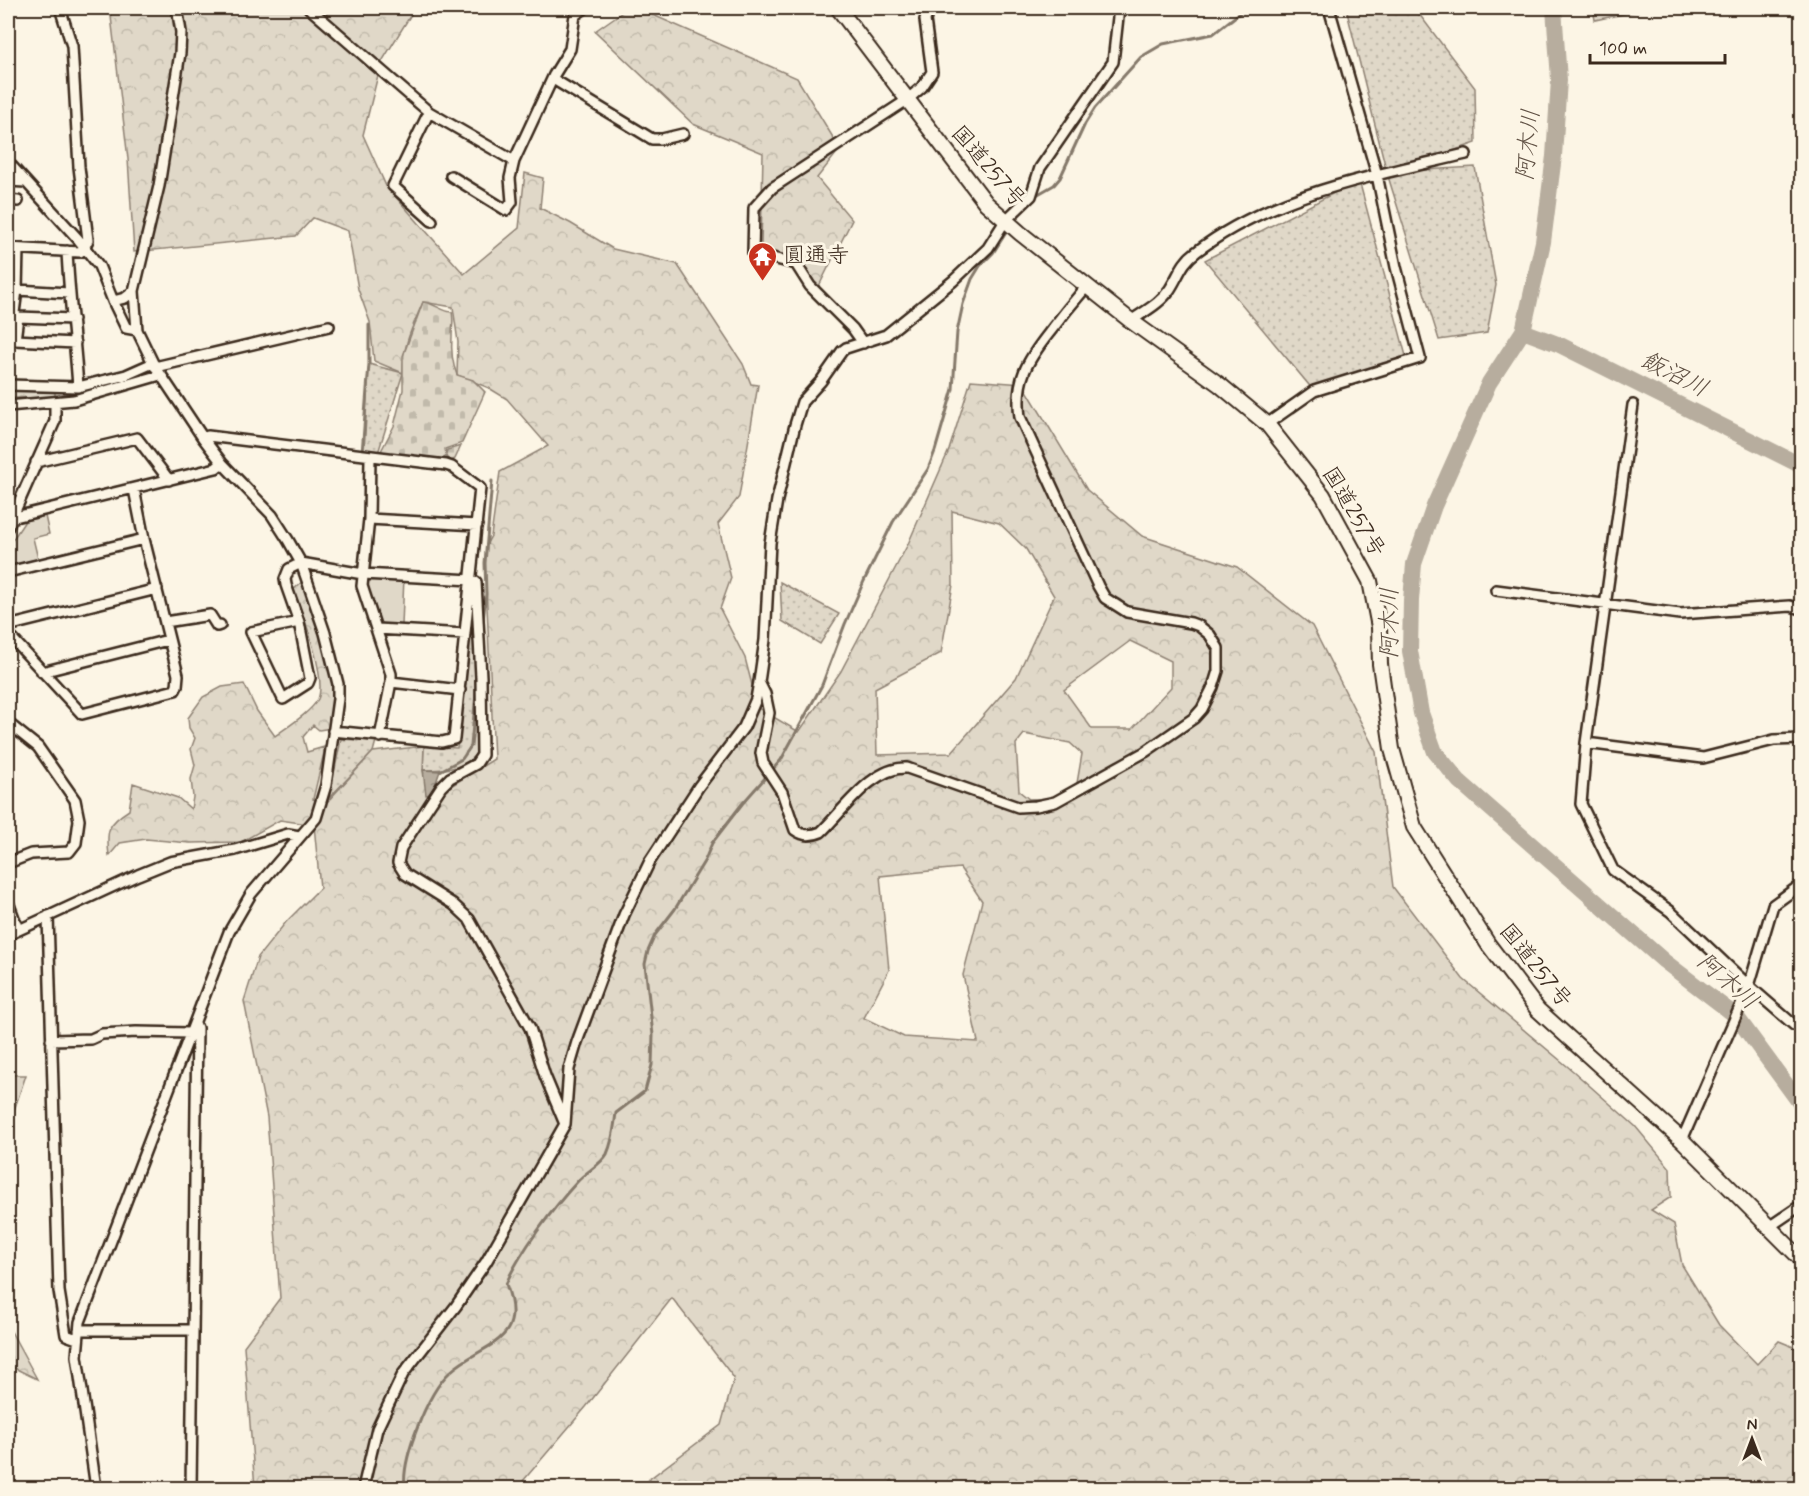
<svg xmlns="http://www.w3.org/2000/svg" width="1809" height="1496" viewBox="0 0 1809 1496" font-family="Mynerve,'Klee One',sans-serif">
<defs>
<pattern id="grass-dots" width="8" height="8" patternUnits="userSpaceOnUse" patternTransform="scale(1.5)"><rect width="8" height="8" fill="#e0d8c8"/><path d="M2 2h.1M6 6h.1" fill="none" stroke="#c1baab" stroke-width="1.8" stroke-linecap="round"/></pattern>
<pattern id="forest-crowns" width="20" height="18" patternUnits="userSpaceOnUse" patternTransform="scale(1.5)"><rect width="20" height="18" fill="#e0d8c8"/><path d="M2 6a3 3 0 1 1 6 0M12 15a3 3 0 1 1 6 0" fill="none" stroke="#c1baab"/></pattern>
<pattern id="cemetery-stones" width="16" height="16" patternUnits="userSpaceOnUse" patternTransform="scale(1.5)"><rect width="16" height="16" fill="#e0d8c8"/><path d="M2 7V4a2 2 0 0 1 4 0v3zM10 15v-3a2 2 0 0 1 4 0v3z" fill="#c1baab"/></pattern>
<pattern id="water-ripples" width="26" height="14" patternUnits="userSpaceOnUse" patternTransform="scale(1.5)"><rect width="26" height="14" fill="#b7ad9e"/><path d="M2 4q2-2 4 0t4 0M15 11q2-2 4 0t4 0" fill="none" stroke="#968d80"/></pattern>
</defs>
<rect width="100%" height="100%" fill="#fcf5e5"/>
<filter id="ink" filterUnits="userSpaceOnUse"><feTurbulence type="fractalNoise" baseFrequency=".0167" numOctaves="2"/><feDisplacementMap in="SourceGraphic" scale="12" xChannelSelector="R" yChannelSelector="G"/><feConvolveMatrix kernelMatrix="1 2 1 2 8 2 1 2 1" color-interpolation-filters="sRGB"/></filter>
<g filter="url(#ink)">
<path fill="url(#grass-dots)" stroke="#8e8173" stroke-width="1.5" d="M1346 8H1419V14L1475 88 1476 143 1390 172 1475 167 1496 285 1487 333 1439 340 1387 173Z
M1593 8H1651L1595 20Z
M1359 180 1406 356 1314 391 1205 260Z
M369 364 403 373 378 453 364 452Z
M780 582 839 614 820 644 782 621Z
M473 603 479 750C466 770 445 770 423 770L424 746 457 748Z
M341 739 376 741 373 752 329 798Z"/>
<path fill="url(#forest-crowns)" stroke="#8e8173" stroke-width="1.5" fill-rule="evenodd" d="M110 8H415L381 63 363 135 386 186 464 274 519 228 525 173 543 178 540 208 570 223 613 249 677 264 743 364 751 384 758 385 739 497 718 524 731 578 720 609 745 658 758 708 799 732 841 671 908 544 949 450 971 380 1023 384 1087 490 1142 536 1237 567 1312 626 1376 752 1393 887 1463 979 1573 1071 1635 1126 1670 1168 1671 1197 1651 1210 1674 1224 1682 1265 1719 1325 1757 1364 1779 1341 1801 1350V1488H898L892 1480 886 1488H647L648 1480 721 1425 734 1378 672 1298 586 1407 517 1488H255L244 1346 280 1298 267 1117 244 1001 258 957 286 922 320 888 314 825 280 820 241 842 190 843 146 839 120 843 109 856C106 830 107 824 129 810L133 783 178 798 191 809 193 797 191 779 195 765 191 749 195 738 189 728 188 718 203 697 222 687 244 684 257 711 275 736C287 727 311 712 318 699 327 677 303 613 293 590L303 581 335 679V702L331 728 319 730 313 725 303 737 307 752 324 747V753L313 799 328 801 373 752 424 746 423 770 430 799 494 759 485 563 486 545 491 536 500 472 548 446 507 399 489 388 457 375 458 342 453 307 423 302C413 326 402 346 403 373L374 361 370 322 358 289 348 231 313 218 296 236 134 252 128 159ZM952 511 999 523 1026 549 1054 596 1016 678 951 753 877 755 875 688 941 653 953 585ZM1130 641 1171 661V687L1132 729H1092L1064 690ZM1024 734 1070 743 1082 754 1076 789 1065 798 1029 799 1019 791 1016 744ZM960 868 982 901 963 975 978 1042 904 1037 864 1018 889 970 880 876Z
M628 8H637L797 78 840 149 817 178 852 220 819 286 761 246 763 153 693 124 595 31Z
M8 388 55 390V398H8Z
M1801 514V578L1796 570Z
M8 1075H26L8 1128Z
M8 1326 37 1379 8 1365Z"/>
<path fill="url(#cemetery-stones)" stroke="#8e8173" stroke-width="1.5" d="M423 302C434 303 443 312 452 312 454 321 452 327 452 336 451 349 452 363 457 375L473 380 485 392 462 443 445 449 446 454 447 450 461 446 455 459 449 462 446 456 443 460 380 453 394 426 403 390V356Z"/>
<path fill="#e0d8c8" stroke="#8e8173" stroke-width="1.5" d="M45 516 49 534 33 538 38 559 8 566 9 545 25 521Z
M372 576 404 577 402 625H384L379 622 366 581Z"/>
<path fill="url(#water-ripples)" stroke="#85796b" stroke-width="1.5" d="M423 770 440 771 432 794 426 795Z"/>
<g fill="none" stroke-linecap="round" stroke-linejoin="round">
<path stroke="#85796b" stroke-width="3" d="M1033 197 1054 185 1060 178 1085 124 1095 108 1141 57 1163 44 1213 34 1246 8
M362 453 369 364V325
M482 629 486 594 485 563 492 481
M440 771 462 759 471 746 477 683
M405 1488C401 1459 428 1392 450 1372 483 1342 529 1344 506 1284 519 1253 554 1207 577 1182 585 1172 601 1165 607 1154 613 1141 614 1127 616 1113L645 1091 652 1065 653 1035 645 964 648 951 655 935 675 909 705 860 712 843 742 804 781 760 822 685 845 624 864 581 893 522 928 469 935 451 953 389 957 332 963 304 972 279 980 266 993 253 1009 228"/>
<path stroke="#b7ad9e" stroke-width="16" d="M1554 8 1559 80 1554 156 1543 242 1523 331 1489 383 1434 506 1414 564 1411 600 1410 651 1421 713 1435 752 1459 781 1664 961 1736 1016 1802 1106
M1523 331 1560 345 1802 466"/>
<defs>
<path id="minor" d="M309 8 429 112 514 161
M553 79 652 139H662L683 134
M429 112 393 186 432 221
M8 162 78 239 99 266 113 301 126 328 137 330
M451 176 506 210 512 202 510 178 514 161 554 75 570 49 575 15 585 8
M8 181 25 182
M8 200 18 201
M8 248 80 252 84 248 88 240 79 167 72 46 60 8
M18 249 17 290 14 313 18 317 15 340 75 343
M67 251C69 296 75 341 78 387L126 375 153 363
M17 290 69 293
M113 301 125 298 134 291
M18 317 73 319
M1131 321C1145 311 1161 303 1170 289 1179 275 1182 262 1196 252 1273 193 1374 176 1466 154
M863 343 853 329 810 286 796 264 753 253 754 208 772 188 907 100 922 87 932 72 925 20 930 8
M155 367 329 326
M8 385 78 387
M1633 405 1586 743 1581 804 1613 870 1670 911 1749 986 1794 1025 1802 1022
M8 406 74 400 160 375
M1267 424 1314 391 1420 358 1396 267 1377 175 1329 8
M203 438 208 436 446 465 452 467 480 488 454 739 442 742 333 731
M370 457 369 519 362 586 391 674V682L380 737
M36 462 137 438 169 480
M11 518 216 468 222 463
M369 519 477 525
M8 527 55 421V403
M8 572 144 539
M1496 590 1680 614 1790 606 1802 609
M165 622 210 615 217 626 220 625
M299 622 251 632 283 699 308 683 310 678 299 622 286 585 285 579 289 569 301 563 363 574 472 580 476 582 481 677 482 755 476 764 450 778 441 787 401 848 398 863 405 874 453 904 469 919 530 1028 545 1076 565 1124
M8 626 157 589
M377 629 465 634
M8 634 82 714 175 690 177 686 178 675 144 539 134 489
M42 672 168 640
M391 682 460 690
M759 682 765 694 769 713 761 753 763 763 782 792 795 830C803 836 812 836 821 832 844 810 873 766 907 768L1018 807 1036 806 1055 802 1145 752 1194 718 1202 709 1213 687 1218 671V648L1210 635 1199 626 1191 623 1127 612 1105 598 1098 586 1020 417C1015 380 1027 361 1049 333 1061 317 1074 301 1087 286
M8 723 38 747 75 800 79 820 76 843 69 852 31 854 8 863
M1586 743 1703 758 1774 740 1802 739
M8 902 18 929
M48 916 59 1291 66 1335 77 1339
M8 935 138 875 170 862 235 850 288 834 299 836
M51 1040 91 1039 102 1034 136 1032 190 1033
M1682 1140 1749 986 1773 905 1802 884
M1769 1227 1797 1208 1802 1207
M79 1330H192
M96 1488 77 1356 80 1322 229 932 251 894 316 818 326 785 338 699V684L325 633 308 583 301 563 288 540 272 515 222 463 203 438 153 363 137 330 134 291 159 186 180 53 181 32 177 8
M191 1488 197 1028 195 1023
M363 1488 377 1429 403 1374 456 1306 486 1262 565 1124 569 1069 577 1042 624 915 650 861 699 786 744 727 756 699 759 682 765 640 770 543 777 500 795 425 802 402 821 381 842 351 846 348 886 335 953 281 988 248 1005 221 1031 196 1040 168 1113 62 1119 8"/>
<path id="highway" d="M838 8 986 203 1020 233 1131 321 1220 385 1267 424 1323 495 1370 581 1379 627 1380 664 1392 749 1414 827 1488 944 1538 1010 1682 1140 1802 1260"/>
</defs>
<use href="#minor" stroke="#3b2a1e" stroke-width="14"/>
<use href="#highway" stroke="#3b2a1e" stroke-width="18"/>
<use href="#minor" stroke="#fcf5e5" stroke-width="9"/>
<use href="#highway" stroke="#fcf5e5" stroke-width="14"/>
</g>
</g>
<defs>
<symbol id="temple-pin" viewBox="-11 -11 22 30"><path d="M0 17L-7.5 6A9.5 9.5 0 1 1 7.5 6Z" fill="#c8321e" stroke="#fcf5e5"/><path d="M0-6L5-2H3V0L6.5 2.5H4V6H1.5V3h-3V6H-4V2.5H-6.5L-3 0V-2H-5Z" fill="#fff"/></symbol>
</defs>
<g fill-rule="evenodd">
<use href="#temple-pin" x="746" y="240" width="33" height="45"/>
</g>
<g text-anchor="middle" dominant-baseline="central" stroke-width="6" stroke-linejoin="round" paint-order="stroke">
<g font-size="22" fill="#3b2a1e" stroke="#fcf5e5">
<text transform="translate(988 167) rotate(49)">国道257号</text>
<text transform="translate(1353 512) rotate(59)">国道257号</text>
<text transform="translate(1535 966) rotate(51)">国道257号</text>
</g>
<g font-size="22" fill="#3b2a1e" stroke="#fcf5e5" text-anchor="start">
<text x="783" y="256">圓通寺</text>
</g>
<g font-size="24" font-style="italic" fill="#605144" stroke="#fcf5e5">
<text transform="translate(1529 145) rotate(-85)">阿木川</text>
<text transform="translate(1674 375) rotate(27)">飯沼川</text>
<text transform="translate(1390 623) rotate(-90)">阿木川</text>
<text transform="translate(1727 982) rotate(41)">阿木川</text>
</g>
</g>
<rect width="1809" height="1496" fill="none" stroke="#fcf5e5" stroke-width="30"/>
<rect x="15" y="15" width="1779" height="1466" fill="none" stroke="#3b2a1e" stroke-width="2" filter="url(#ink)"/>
<g transform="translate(1752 1439)" stroke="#fcf5e5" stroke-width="4.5" paint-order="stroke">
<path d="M0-4.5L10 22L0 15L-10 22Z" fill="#3b2a1e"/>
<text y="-9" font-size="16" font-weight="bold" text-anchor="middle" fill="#3b2a1e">N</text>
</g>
<path d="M1590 54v9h135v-9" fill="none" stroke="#3b2a1e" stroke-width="3"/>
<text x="1599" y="54" font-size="18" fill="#3b2a1e" stroke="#fcf5e5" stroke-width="4.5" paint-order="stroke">100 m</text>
</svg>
